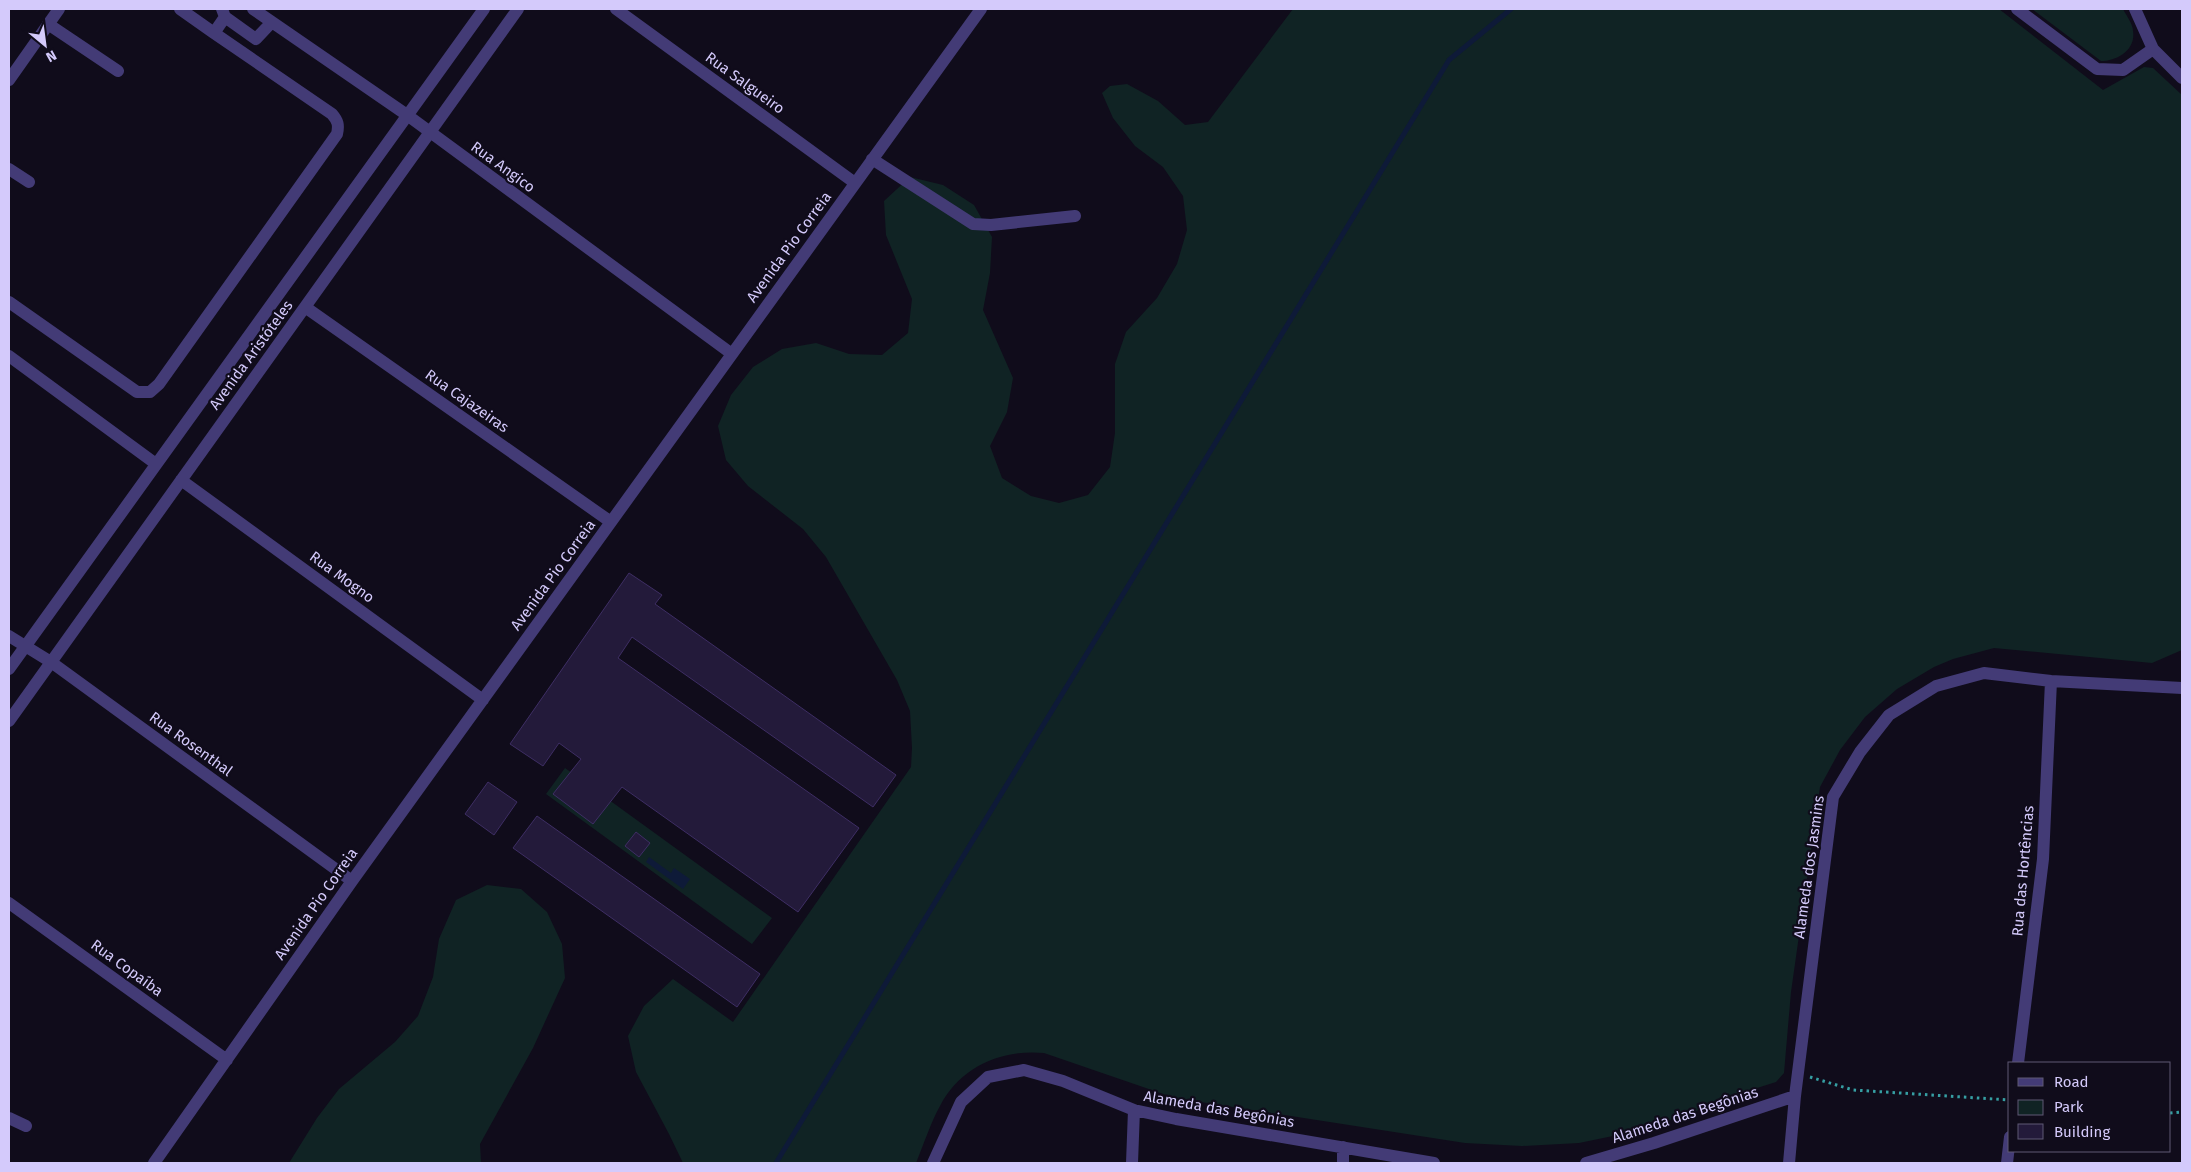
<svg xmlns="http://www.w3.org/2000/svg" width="2191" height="1172" viewBox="0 0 2191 1172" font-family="'Fira Sans',sans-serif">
<rect width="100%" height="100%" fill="#100c1b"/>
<path fill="#102324" d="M1293 9H1999L2103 90 2144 67 2153 68 2182 95V650L2152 663 1994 648 1953 659 1934 667 1897 689 1865 717 1840 750 1820 787 1791 992 1784 1073 1776 1082 1719 1100 1692 1113 1637 1131 1579 1143 1522 1146 1465 1143 1175 1098 1044 1053C1002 1049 960 1067 940 1106 930 1124 924 1144 916 1163H683L669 1134 636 1072 628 1036 644 1006 673 979 733 1022 911 767 912 748 910 711 897 680 826 557 803 529 748 486 726 460 718 426 731 395 753 367 782 349 816 343 849 354 882 355 908 333 912 299 886 235 884 201 910 177 943 185 974 205 992 237 990 273 983 310 1013 378 1007 412 990 446 1002 478 1031 496 1059 503 1088 495 1110 467 1115 433V364L1126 332 1157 298 1177 264 1187 230 1183 196 1163 167 1135 146 1113 118 1102 93 1110 86 1127 84 1158 101 1185 125 1208 122Z
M2032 9H2123C2126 15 2133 24 2133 31 2136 50 2117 61 2101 61Z
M565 768 772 918 752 944 546 794Z
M487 885 521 889 547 912 562 944 565 978 533 1048 480 1144 481 1163H289L317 1118 339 1089 395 1042 418 1016 433 977 439 939 456 900Z"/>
<path fill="#0e1a38" d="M649 857 671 873 674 868 690 879 683 889 646 862Z"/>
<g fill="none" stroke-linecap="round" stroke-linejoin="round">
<path stroke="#0e1a38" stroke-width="5" d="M776 1163 1449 60 1511 9"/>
</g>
<path fill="#231a3a" stroke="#3e2e64" d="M629 573 662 595 655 604 896 775 873 807 632 637 618 658 859 828 798 912 622 787 593 824 553 794 581 759 559 743 543 766 510 744Z
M488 782 517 802 494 835 465 814Z
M537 816 760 974 737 1007 513 848Z
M636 832 650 843 639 857 625 846Z"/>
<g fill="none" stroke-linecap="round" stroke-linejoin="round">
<path stroke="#369fa3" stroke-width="3" stroke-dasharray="2.5 4" stroke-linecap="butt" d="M1810 1077 1853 1090 2010 1100
M2170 1113 2182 1112"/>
<path stroke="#433b76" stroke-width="12" d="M180 9 214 33 225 17
M222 9 225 17 256 39 272 22
M253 9 407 115 732 354
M616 9 855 183
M2017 9 2097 69 2123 70 2153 49
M2135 9 2153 49 2182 78
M48 24 118 71
M9 80 59 9
M872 159 973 224 991 225 1075 216
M9 169 29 182
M9 302 137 392H150L159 384 337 134C339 125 338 121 332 114L214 33
M305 307 611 522
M9 356 156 464
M181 480 483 700
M9 636 51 662 352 881
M9 669 484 9
M9 721 518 9
M9 903 227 1060
M2018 1063 2043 859 2051 681
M9 1118 26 1126
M154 1163 352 881 981 9
M933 1163 961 1102 988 1077 1024 1070 1063 1081 1134 1110 1176 1119 1434 1163
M1132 1163 1134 1110
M1343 1163V1147
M1586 1163 1654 1143 1795 1096
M1789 1163 1795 1096 1833 797 1860 752 1889 715 1936 686 1984 673 2051 681 2182 688
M2007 1163 2010 1137"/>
</g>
<g text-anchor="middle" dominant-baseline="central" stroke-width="4.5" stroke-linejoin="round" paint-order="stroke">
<g font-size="15" fill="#d4cafb" stroke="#100c1b">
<text transform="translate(745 83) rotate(36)">Rua Salgueiro</text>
<text transform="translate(503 167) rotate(36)">Rua Angico</text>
<text transform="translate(789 247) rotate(-54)">Avenida Pio Correia</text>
<text transform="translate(251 355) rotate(-54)">Avenida Aristóteles</text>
<text transform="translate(467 401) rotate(35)">Rua Cajazeiras</text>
<text transform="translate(553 575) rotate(-54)">Avenida Pio Correia</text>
<text transform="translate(342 577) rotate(36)">Rua Mogno</text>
<text transform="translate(191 744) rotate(36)">Rua Rosenthal</text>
<text transform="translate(1809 867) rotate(-82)">Alameda dos Jasmins</text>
<text transform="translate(2023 871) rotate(-85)">Rua das Hortências</text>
<text transform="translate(316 904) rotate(-55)">Avenida Pio Correia</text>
<text transform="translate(127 968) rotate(36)">Rua Copaíba</text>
<text transform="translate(1219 1109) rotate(10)">Alameda das Begônias</text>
<text transform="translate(1685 1115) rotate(-18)">Alameda das Begônias</text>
</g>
</g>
<rect width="2191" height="1172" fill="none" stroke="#d4cafb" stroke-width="20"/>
<rect x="2008" y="1062" width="162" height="90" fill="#100c1b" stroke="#5e5875"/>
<rect x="2018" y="1078" width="25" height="8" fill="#433b76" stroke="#5e5875"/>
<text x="2054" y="1087" font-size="15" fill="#d4cafb">Road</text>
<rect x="2018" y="1100" width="25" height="15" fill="#102324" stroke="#5e5875"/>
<text x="2054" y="1112" font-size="15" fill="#d4cafb">Park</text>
<rect x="2018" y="1124" width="25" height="15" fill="#231a3a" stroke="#5e5875"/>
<text x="2054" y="1137" font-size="15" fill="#d4cafb">Building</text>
<g transform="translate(45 45) rotate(151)" stroke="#100c1b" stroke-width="4" paint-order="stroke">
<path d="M0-4L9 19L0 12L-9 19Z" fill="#d4cafb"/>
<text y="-8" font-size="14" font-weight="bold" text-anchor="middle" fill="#d4cafb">N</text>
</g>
</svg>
